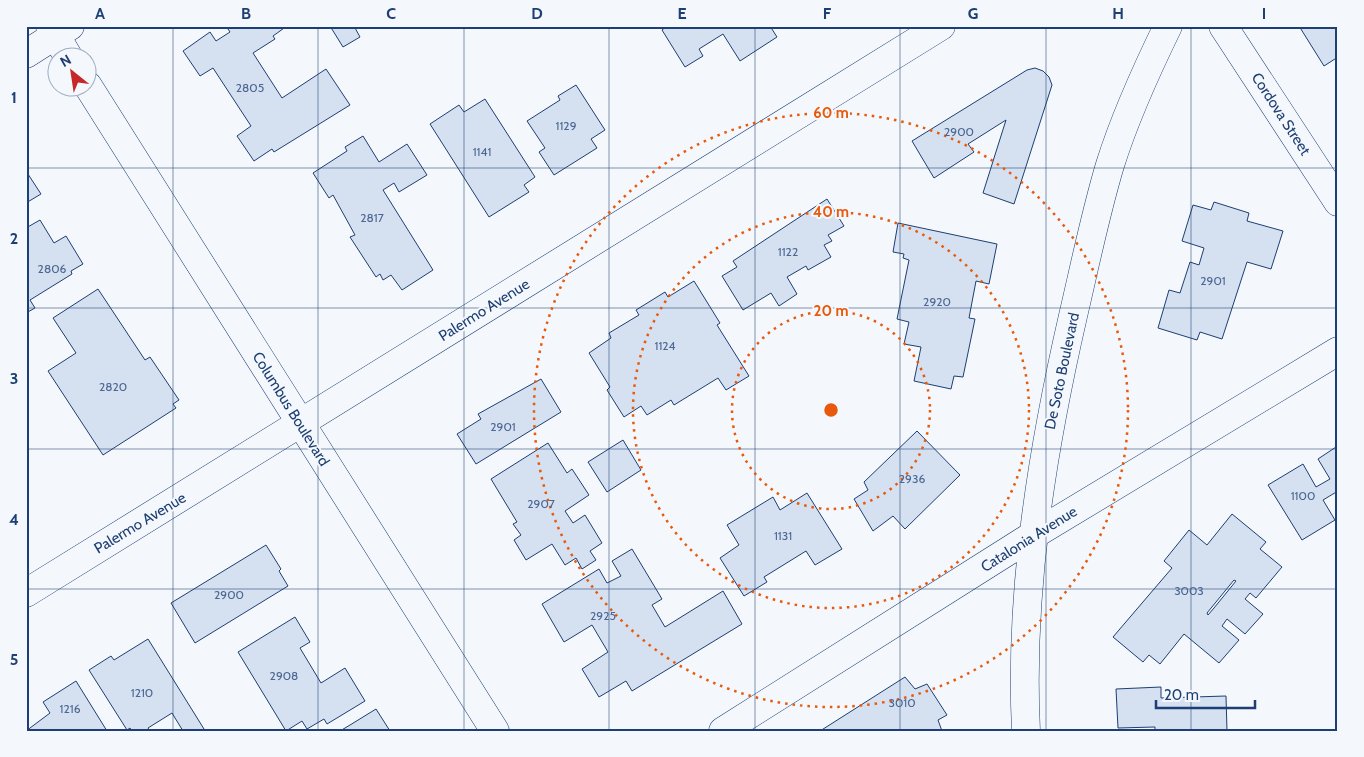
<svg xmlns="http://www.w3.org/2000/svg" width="1364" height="757" viewBox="0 0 1364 757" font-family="Cabin,sans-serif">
<rect width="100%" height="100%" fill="#f4f7fb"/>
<path fill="#d5e0f0" stroke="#1d3f73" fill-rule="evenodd" d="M232 26H287L273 36 275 39 253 53 282 98 326 69 350 105 274 152 272 149 254 161 237 136 251 126 213 68 200 76 183 51 210 32 216 41 230 32 228 29Z
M330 26H354L360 37 343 47Z
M667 26H770L777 37 740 61 723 34 699 49 703 56 685 67 662 30Z
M1299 26H1338V57L1324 66Z
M1035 68 1043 71 1049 77 1052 85 1014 204 983 193 1006 120 968 144 974 152 934 178 912 141 1027 70Z
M576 85 605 130 591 139 597 148 554 175 539 152 545 148 527 121 560 100 558 96Z
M485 99 535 177 524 185 529 192 489 217 430 124 459 105 464 112Z
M363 136 379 162 407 144 427 175 399 192 394 183 383 190 433 270 402 290 391 275 383 280 380 274 376 277 350 237 355 235 333 195 329 198 313 173 347 151 345 147Z
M26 171 41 194 26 203Z
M827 199 844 226 828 235 832 241 824 245 831 257 808 270 806 266 787 277 797 294 779 306 771 293 743 310 722 276 737 267 733 261Z
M1214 202 1249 213 1247 221 1283 231 1271 269 1247 262 1222 339 1200 332 1197 340 1158 328 1169 290 1180 293 1190 262 1199 265 1204 248 1182 241 1193 205 1211 210Z
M40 220 54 243 66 236 83 264 71 271 72 274 30 300 35 308 26 313V228Z
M898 223 997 244 989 284 976 281 969 318 975 319 963 377 954 376 951 389 914 381 921 347 904 344 909 322 897 319 909 260 903 258 904 254 893 252Z
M694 281 720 323 717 325 749 376 726 390 718 378 674 405 671 400 647 415 641 406 624 417 607 390 610 387 589 353 611 338 609 333 639 315 636 310 665 292 668 297Z
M98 289 145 360 150 357 179 400 173 404 176 408 103 455 48 371 76 353 53 318Z
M541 379 561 412 476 464 457 434 481 419 478 414Z
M917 431 960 475 905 529 893 516 873 531 854 499 868 490 864 482Z
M623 440 641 470 607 492 588 462Z
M548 443 567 473 572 469 589 495 565 511 573 523 585 515 602 543 590 551 596 560 582 569 576 558 565 565 552 544 526 560 514 540 521 535 513 524 517 522 491 479Z
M1336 447 1338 491 1323 500 1335 520 1302 540 1268 485 1303 464 1316 487 1330 479 1318 459Z
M807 493 842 549 815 565 806 551 764 577 767 582 744 596 720 558 739 545 727 525 773 497 780 510Z
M1232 514 1266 542 1260 549 1282 567 1256 598 1250 593 1245 599 1263 614 1245 634 1227 619 1222 626 1239 640 1219 663 1184 634 1160 664 1149 655 1143 662 1113 637 1172 568 1164 561 1189 530 1207 545ZM1234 580 1236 581 1214 608 1208 615 1207 613Z
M266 545 281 569 279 571 288 586 195 643 171 603Z
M632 549 662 599 652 605 665 627 723 591 742 624 632 691 626 681 599 697 582 669 608 652 592 625 564 642 542 604 599 569 607 583 621 576 612 561Z
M295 617 310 642 300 648 321 683 345 668 365 701 327 724 324 719 307 729 302 721 286 731 238 652Z
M148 639 204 729 201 731H183L172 713 148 728 150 731H132L130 728 127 730 89 670 111 656 114 660Z
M905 677 915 689 927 684 947 715 938 720 942 731H820Z
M76 681 107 731H26L50 713 43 702Z
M1161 687V698L1226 696 1227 731H1155V727L1118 728 1116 689Z
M376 709 390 731H340L350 725Z"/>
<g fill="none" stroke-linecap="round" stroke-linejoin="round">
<defs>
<path id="minor" d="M50 26 69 58
M1223 26 1338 202
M88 86 495 731
M26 593 941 26
M723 731 1035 534 1338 351
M1026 731C1019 592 1042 451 1073 316 1085 265 1095 215 1110 165 1125 117 1146 71 1168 26"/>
<path id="tertiary" d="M26 54 70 26"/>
</defs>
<use href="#minor" stroke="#1d3f73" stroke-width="29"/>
<use href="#tertiary" stroke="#1d3f73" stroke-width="29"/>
<use href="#minor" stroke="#f4f7fb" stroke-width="28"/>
<use href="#tertiary" stroke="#f4f7fb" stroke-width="28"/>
</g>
<path fill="none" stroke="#1d3f73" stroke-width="1" stroke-opacity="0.55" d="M173 26V731M318 26V731M464 26V731M609 26V731M755 26V731M900 26V731M1046 26V731M1191 26V731M26 168H1338M26 308H1338M26 449H1338M26 589H1338"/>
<g fill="none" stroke="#e8590c" stroke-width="2.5" stroke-dasharray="2.5 5">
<circle cx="831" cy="410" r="99"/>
<circle cx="831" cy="410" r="198"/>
<circle cx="831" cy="410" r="297"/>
</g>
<g text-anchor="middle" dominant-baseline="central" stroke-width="4" stroke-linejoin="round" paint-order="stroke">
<g font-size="12" fill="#4b6792">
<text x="250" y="87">2805</text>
<text x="566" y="125">1129</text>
<text x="959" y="131">2900</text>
<text x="482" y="151">1141</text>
<text x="372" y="217">2817</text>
<text x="788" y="251">1122</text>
<text x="52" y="268">2806</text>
<text x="1213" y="280">2901</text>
<text x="937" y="301">2920</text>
<text x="665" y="345">1124</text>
<text x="113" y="386">2820</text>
<text x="503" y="426">2901</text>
<text x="912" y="478">2936</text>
<text x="1303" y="495">1100</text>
<text x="541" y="503">2907</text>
<text x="783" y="535">1131</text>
<text x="1189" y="590">3003</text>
<text x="229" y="594">2900</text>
<text x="603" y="615">2925</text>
<text x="284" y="675">2908</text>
<text x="142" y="692">1210</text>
<text x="902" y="702">3010</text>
<text x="70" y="708">1216</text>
</g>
<g font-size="15" fill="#1d3f73" stroke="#f4f7fb">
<text transform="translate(1281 114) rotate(57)">Cordova Street</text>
<text transform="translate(484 310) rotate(-32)">Palermo Avenue</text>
<text transform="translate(1062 371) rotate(-78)">De Soto Boulevard</text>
<text transform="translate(291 409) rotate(58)">Columbus Boulevard</text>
<text transform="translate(140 523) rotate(-31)">Palermo Avenue</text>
<text transform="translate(1029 539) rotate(-32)">Catalonia Avenue</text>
</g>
</g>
<circle cx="831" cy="410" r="8" fill="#e8590c" stroke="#f4f7fb" stroke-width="2.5"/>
<g font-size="15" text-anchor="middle" font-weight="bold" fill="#e8590c" stroke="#f4f7fb" stroke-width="4" stroke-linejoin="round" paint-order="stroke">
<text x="831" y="118">60 m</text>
<text x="831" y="217">40 m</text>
<text x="831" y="316">20 m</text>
</g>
<rect width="1364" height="757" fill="none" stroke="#f4f7fb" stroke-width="55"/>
<g transform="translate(72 72) rotate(330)"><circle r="24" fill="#f4f7fb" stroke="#9eadc5"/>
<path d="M0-4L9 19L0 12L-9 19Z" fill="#c62828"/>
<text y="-8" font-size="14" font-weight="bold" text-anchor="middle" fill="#1d3f73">N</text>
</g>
<path d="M1156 700v8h99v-8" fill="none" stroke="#1d3f73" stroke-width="2.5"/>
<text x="1164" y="700" font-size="15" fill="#1d3f73" stroke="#f4f7fb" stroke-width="4" paint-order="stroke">20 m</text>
<rect x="28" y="28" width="1308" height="702" fill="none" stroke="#1d3f73" stroke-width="2"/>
<g font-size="16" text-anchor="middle" font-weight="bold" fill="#1d3f73">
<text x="100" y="19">A</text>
<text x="246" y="19">B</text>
<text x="391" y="19">C</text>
<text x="537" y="19">D</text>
<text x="682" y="19">E</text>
<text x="827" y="19">F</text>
<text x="973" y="19">G</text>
<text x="1118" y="19">H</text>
<text x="1264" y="19">I</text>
<text x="14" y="103">1</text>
<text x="14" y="244">2</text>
<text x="14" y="384">3</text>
<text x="14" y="525">4</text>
<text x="14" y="665">5</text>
</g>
</svg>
